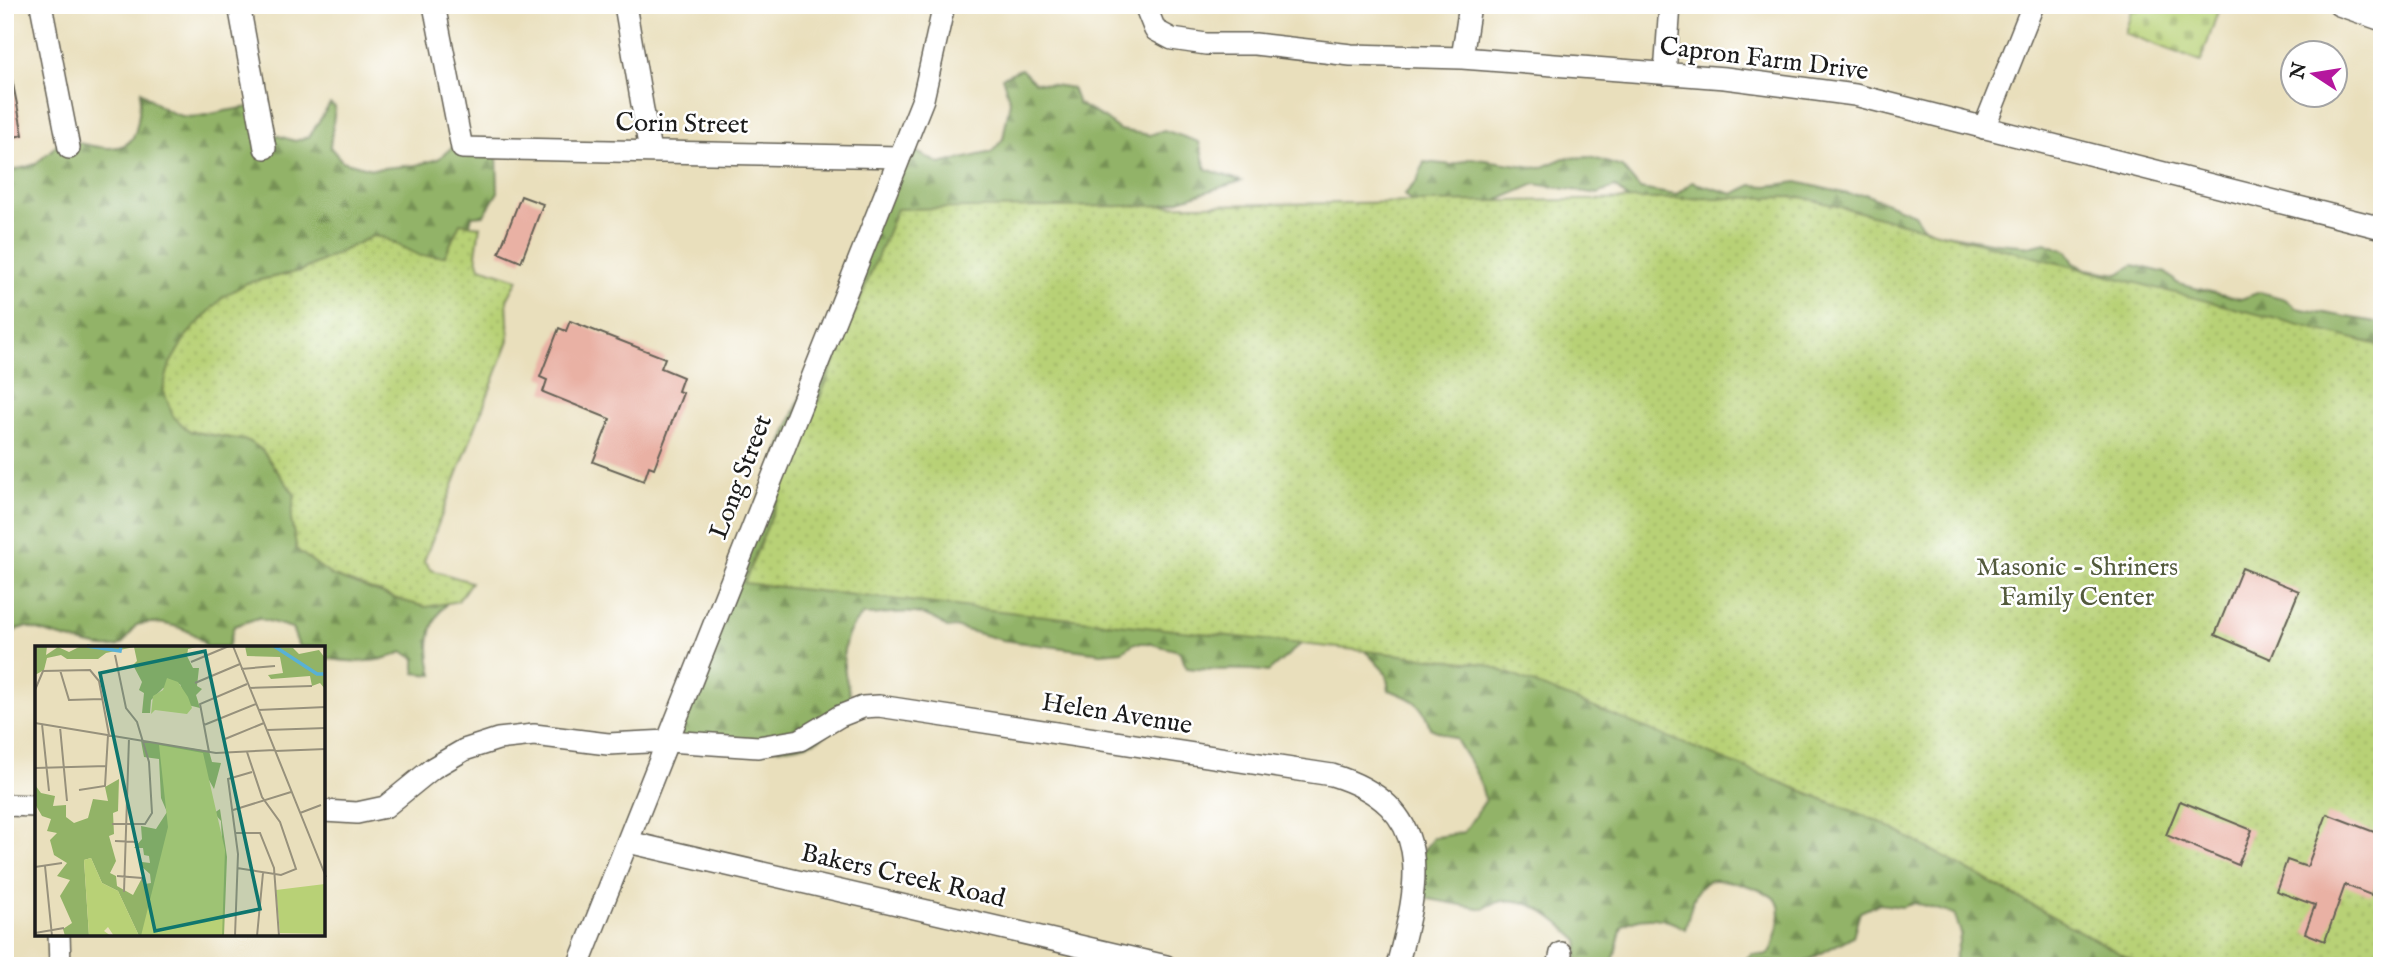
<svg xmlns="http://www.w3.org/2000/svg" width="2387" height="971" viewBox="0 0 2387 971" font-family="'IM FELL English',serif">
<defs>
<pattern id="forest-firs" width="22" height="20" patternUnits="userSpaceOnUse" patternTransform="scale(1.75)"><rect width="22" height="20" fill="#92b367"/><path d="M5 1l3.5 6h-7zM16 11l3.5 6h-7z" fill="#769154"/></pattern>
<pattern id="cemetery-stones" width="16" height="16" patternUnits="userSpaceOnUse" patternTransform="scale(1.75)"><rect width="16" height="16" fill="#b8d176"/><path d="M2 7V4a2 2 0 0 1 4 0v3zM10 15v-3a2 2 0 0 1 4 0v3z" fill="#9eb366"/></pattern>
<pattern id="park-dots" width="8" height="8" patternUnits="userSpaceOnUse" patternTransform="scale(1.75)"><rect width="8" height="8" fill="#b8d176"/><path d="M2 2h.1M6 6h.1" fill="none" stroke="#9eb366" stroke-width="1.8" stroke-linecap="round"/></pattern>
</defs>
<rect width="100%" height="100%" fill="#fff"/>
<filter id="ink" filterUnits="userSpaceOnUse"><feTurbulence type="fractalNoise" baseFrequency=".0143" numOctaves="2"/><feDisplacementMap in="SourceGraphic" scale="14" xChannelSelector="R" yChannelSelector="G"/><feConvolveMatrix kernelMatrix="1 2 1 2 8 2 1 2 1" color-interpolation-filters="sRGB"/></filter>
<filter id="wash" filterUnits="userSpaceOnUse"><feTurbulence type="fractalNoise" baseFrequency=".00686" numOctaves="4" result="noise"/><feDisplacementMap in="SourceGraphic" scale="28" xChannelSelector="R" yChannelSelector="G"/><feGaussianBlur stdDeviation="1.57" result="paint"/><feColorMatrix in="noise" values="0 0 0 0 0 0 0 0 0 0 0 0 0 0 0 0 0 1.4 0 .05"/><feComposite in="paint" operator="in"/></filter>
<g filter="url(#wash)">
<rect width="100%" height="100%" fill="#e9dfbc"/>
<path fill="url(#forest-firs)" stroke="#576842" stroke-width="2" d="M1021 69 1034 82 1072 88 1078 104 1106 119 1119 130 1150 135 1164 130 1199 142 1206 169 1241 181 1147 210 1148 218 1197 252 1234 258 1253 253 1299 264 1332 257 1370 269C1401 251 1445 235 1476 263 1486 273 1495 286 1503 297L1527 294 1561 274 1582 278 1634 342 1650 343 1678 323C1704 327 1757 335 1752 372 1750 390 1729 408 1718 421 1722 468 1758 433 1782 436 1815 439 1834 476 1867 478L1878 470 1888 446 1911 432 1934 440 1963 469 1974 470 1987 459 1989 443 1979 431 1945 418 1924 398 1923 381 1942 370C1956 377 1964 388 1976 396 2007 416 2038 414 2072 411L2099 431 2115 435 2160 432 2213 446 2247 474H2265L2289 457 2310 432 2311 405 2275 370 2234 360 2199 328 2175 327 2135 347 2124 345 2070 306 2029 294 1984 270 1944 272 1925 266 1889 241 1844 238 1752 214 1710 221 1675 220 1643 212 1615 187 1598 194 1535 184 1447 223 1427 217 1404 195 1417 181 1424 162 1453 165 1471 158 1540 168 1564 158 1590 157 1622 167 1640 189 1676 195 1692 182 1733 194 1752 185 1767 186 1797 182 1852 195 1865 194 1914 214 1922 226 1934 232 1996 243 2033 246 2045 243 2067 251 2074 263 2086 269 2119 274 2133 265 2166 273 2178 284 2241 299 2260 292 2285 299 2296 308 2382 323V735L2205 679 2177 722 2161 787C2143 802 2141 858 2149 880 2150 884 2167 901 2171 903 2181 909 2234 912 2247 911L2258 876 2265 870C2266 899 2279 910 2304 922V944L2316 966H1953L1961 933 1954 914 1915 903 1902 907 1879 904 1860 912 1853 936 1798 966 1746 959 1751 954 1765 955 1771 951C1774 938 1784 916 1778 903 1772 890 1721 876 1708 881 1692 889 1690 915 1685 929 1666 917 1642 913 1622 926L1612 966H1576L1579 941C1553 917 1519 885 1483 909L1423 898 1421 854 1433 838 1464 832 1485 801C1479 771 1470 765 1456 739L1430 728C1424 703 1411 698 1389 690L1386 673 1354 639 1301 644 1268 672C1238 667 1217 672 1187 668L1179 651 1148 643H1135L1122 651 1101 653 1002 640 955 627 947 628C920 604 894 615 863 615 832 642 845 677 855 711 844 720 833 731 821 738 782 759 713 744 671 740L668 736 679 704 895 157 905 146 940 164 992 152 1003 139 1010 101 1002 77Z
M141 91C186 132 196 113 250 107L262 131 295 141 309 137 330 104 335 107 330 147 342 161 372 169 416 165 438 159 456 144 497 151 498 192 484 215 472 216 469 227 460 224 445 256H420L384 238 373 236 301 271 247 283 189 431 249 441 262 450 295 495 291 520 331 575 400 600 446 604C427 625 426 649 433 675L415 673V658L403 652C376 664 353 663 324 658V647H299L292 628 258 618 234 626 228 647H207C193 627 159 619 136 625 131 633 126 642 118 646 104 653 45 631 26 627L17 629 5 647V173L36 164 63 139C82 143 124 159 134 135 140 123 139 104 141 91Z"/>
<path fill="url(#cemetery-stones)" stroke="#6a7649" stroke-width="2" d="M2133 5H2220L2201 62 2125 33Z"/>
<path fill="url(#park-dots)" stroke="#6a7649" stroke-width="2" d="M1801 197 2382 346V966H2143L1880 822 1485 664 744 583 897 209Z
M460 223 480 226 476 254 480 267 518 279 507 300 509 340 424 561 431 570 471 582 458 601 426 607 400 600 331 575 297 550 291 520 295 495 262 450 249 441 189 431 173 416 163 389 170 364 186 336 223 297 247 283 301 271 373 236 384 238 420 256H445Z"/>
<g id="blocks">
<path fill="#e9b1a4" d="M5 79H12L23 135 5 139Z
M521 196 543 204 521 262 499 253Z
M570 321 665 358 661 368 683 377 678 391 683 393 654 468 649 466 644 481 593 462 610 419 543 392 547 380 540 377 559 328 566 331Z
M2242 568 2299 591 2271 659 2215 635Z
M2180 801 2252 830 2238 865 2166 835Z
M2327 814 2382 835V867L2371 895 2345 885 2325 941 2305 933 2315 905 2276 891 2287 860 2307 867Z"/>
</g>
</g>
<g filter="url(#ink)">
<use href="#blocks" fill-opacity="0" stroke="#646054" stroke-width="2"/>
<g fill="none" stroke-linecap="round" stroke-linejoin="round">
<defs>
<path id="minor" d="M41 5 69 148
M239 5 265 148
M434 5 462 148 900 157
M625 5 650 151
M1145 5 1155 30 1172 39 1206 44H1255L1351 55 1462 58 1725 78 1855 95 2382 228
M2339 5 2382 20
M1462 58 1470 5
M1665 74 1670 5
M1984 128 2033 5
M5 805 37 806
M324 811 357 813 385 807 433 768 464 750 498 739 534 735 608 744 668 741 758 747 800 740 840 716 863 707 879 706 1332 775C1436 807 1420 880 1397 966
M628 842 1166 966
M59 934 60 966
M578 966 923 99 944 5
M1558 966 1561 953"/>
</defs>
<use href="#minor" stroke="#646054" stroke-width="24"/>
<use href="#minor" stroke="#fff" stroke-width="21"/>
</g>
</g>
<g text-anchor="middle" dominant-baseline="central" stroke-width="5" stroke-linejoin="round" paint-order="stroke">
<g font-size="26" fill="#1c1c1c" stroke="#fff">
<text transform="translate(1764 59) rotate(7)">Capron Farm Drive</text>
<text transform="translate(682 124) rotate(1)">Corin Street</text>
<text transform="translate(741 477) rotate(-69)">Long Street</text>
<text transform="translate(1117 714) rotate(9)">Helen Avenue</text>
<text transform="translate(903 876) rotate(13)">Bakers Creek Road</text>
</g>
<g font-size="26" fill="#535b3c" stroke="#fff">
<text x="2077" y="567">Masonic - Shriners<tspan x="2077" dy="30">Family Center</tspan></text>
</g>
</g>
<g transform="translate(35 646)">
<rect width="290" height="290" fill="#e9dfbc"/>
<path d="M0 0H12L11 9 23 1 34 6 46 0H166L153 3 152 10 158 22H164L162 40 167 43 161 49 165 62 153 59 145 38 128 42 116 54 115 67H107L109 47 104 44 107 36 98 19 102 15 99 1 71 7 63 13H32L26 9 12 12 9 24 0 29ZM210 0 258 2 264 8 284 4 290 12V43L285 37 277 40 275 30 236 33 233 29 248 27 245 11 212 10ZM106 95 174 105 177 116 186 117 179 143 174 134 171 140 177 182 171 190 173 201 162 202 161 216 168 222 166 230 175 223 171 259 180 264 188 215 186 175 179 167 185 163 192 211 189 290H104L83 245 67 237 56 212 49 214 54 290H30L28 283 37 277 25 250 35 234 22 230 32 217 19 209 15 194 22 187 12 185 16 173 7 170 0 158V139L6 147 20 150 18 160 31 159V171L39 177 53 172 58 153 73 155 70 141 84 133 83 165 78 167 79 188 74 190 81 215 75 227 81 230 82 240 98 249 107 232 110 238 116 237 115 228 107 221V216L115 217 114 210 109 209 108 202H99L107 193 106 180 121 183 132 166 126 152 124 113 109 111ZM134 256 147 259 144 287 134 289 123 287 119 278 128 270 123 269 124 258Z" fill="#92b367" fill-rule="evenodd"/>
<path d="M56 212 67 237 83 245 104 290H79L73 281 69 285 76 290H54L49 214Z" fill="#b8d176"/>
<path d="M132 32 143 36 153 51 157 62 152 68 120 64 116 68 118 50 128 44ZM124 99 168 107 190 204 187 290H106L133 181ZM290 238V288L245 287 241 244Z" fill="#b8d176"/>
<path fill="none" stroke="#59b1d6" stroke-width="3.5" d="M52 0 85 5 86 0M239 0 282 28H291"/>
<path fill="none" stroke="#97917c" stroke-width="2" d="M198 0 291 231M156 16 194 0M206 23 240 20M25 24 34 54 67 53M160 37 205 18M214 42 277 40M0 44 8 25 55 24 64 35 74 89M223 64 291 61M0 77 181 107 240 104M7 78 14 145M169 79 221 58M25 81 32 155M232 84 291 82M190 93 229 77M240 105 291 103M174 106 165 58 212 38M0 122 72 120M44 144 70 140 73 89M198 164 256 146M265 167 286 159M77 178H110L117 167 114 116 102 76 91 62 80 9M201 187H225L239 222 244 290M80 195 103 196M10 220 17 290M0 221 27 217M202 222 246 229 261 223 245 176 227 151 212 106M82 230 107 232 108 236M89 246 94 92M0 287 29 282M200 290 203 208 193 133 217 126M222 290 228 227"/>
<path fill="#0f766e" fill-opacity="0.15" stroke="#0f766e" stroke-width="3.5" d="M170 5 225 263 120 285 65 27Z"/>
<rect width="290" height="290" fill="none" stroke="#1c1c1c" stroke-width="3.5"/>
</g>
<rect width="2387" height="971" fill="none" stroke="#fff" stroke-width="28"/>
<g transform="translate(2314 74) rotate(282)"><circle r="33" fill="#ffffff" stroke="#a4a4a4" stroke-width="2"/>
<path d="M0-5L12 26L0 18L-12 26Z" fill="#b5179e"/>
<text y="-10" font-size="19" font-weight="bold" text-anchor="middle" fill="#1c1c1c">N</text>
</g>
</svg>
